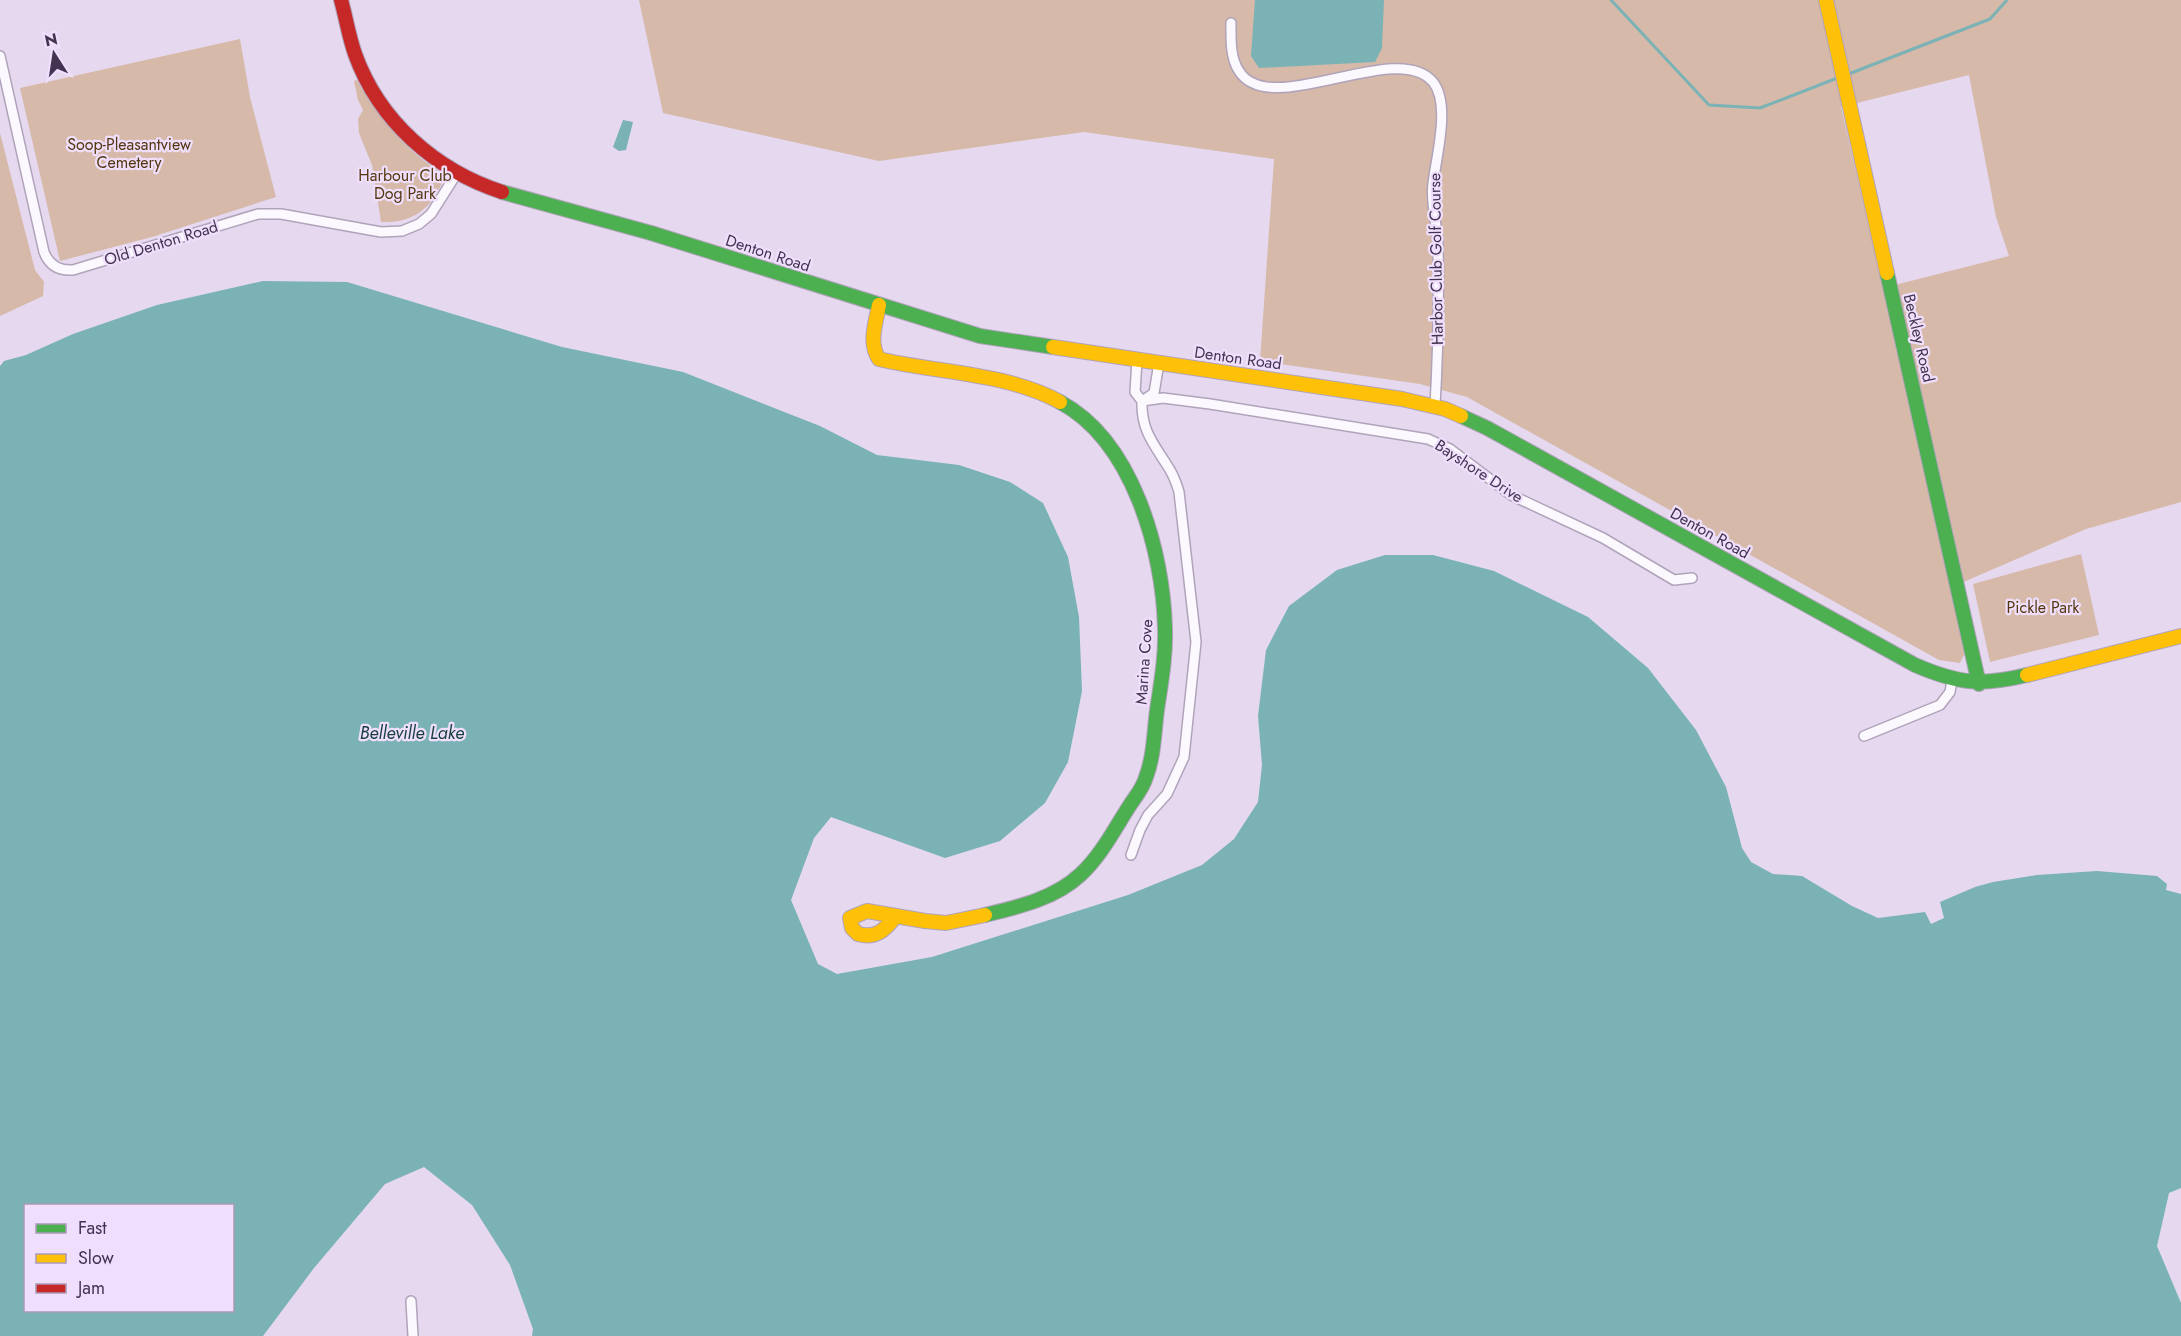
<svg xmlns="http://www.w3.org/2000/svg" width="2181" height="1336" viewBox="0 0 2181 1336" font-family="Jost,sans-serif">
<rect width="100%" height="100%" fill="#e5d8ef"/>
<path fill="#d6b9a9" fill-rule="evenodd" d="M639 0H2181V502L2086 529 1952 587 1965 653 1960 663 1939 660 1467 397 1420 384 1260 361 1274 159 1084 132 879 161 663 113ZM1969 75 1996 217 2009 256 1883 288 1841 107Z
M240 39 250 97 276 197 152 237 60 261 20 88Z
M357 80C377 116 407 152 443 174 444 182 439 189 435 196 422 216 404 223 381 222L372 165 359 133 358 119 363 110 358 100 354 81Z
M0 133 35 270 44 282 43 296 0 316Z
M2081 554 2099 635 1990 662 1973 584Z"/>
<path fill="#7ab2b6" fill-rule="evenodd" d="M1255 0H1384L1382 48 1375 62 1259 68 1251 56Z
M623 120 633 122 626 150 619 151 613 147Z
M263 281 347 282 562 347 683 372 820 426 877 455 959 465 1010 482 1043 503 1068 557 1079 617 1082 691 1068 762 1045 803 1000 841 945 858 831 817 814 838 791 900 818 964 837 974 932 957 1128 895 1202 865 1234 839 1258 802 1262 765 1258 716 1266 650 1289 606 1337 570 1385 555H1433L1494 571 1588 617 1648 668 1696 730 1726 787 1742 848 1751 862 1773 874 1802 876 1852 906 1878 918 1925 912 1931 924 1944 918 1940 902 1975 887 1993 882 2037 875 2097 871 2157 876 2167 884 2166 890 2181 894V1188L2169 1193 2157 1246 2181 1303V1336H532L533 1329 510 1265 472 1205 424 1167 385 1184 314 1268 263 1336H0V366L4 361 26 355 73 334 157 305ZM26 1206H232V1310H26Z"/>
<g fill="none" stroke-linecap="round" stroke-linejoin="round">
<path stroke="#7ab2b6" stroke-width="3" d="M1611 0 1709 105 1760 108 1840 77
M1846 75 1990 19 2007 0"/>
<defs>
<path id="street" d="M1231 23C1231 38 1230 58 1239 71 1270 121 1397 38 1433 82 1451 104 1436 157 1433 184 1430 203 1438 227 1438 247 1439 300 1438 354 1435 406
M0 56 44 252C49 265 59 271 73 270L258 214H281L381 232 402 231 419 224 431 214 457 173
M1144 400 1154 393 1159 363
M1142 401 1163 398 1210 404 1428 439 1450 449 1511 495 1603 538 1674 580 1692 578
M1864 736 1940 705 1950 692 1952 680
M1131 855 1140 830 1148 815 1167 794 1184 757 1196 642 1179 492C1177 485 1174 477 1170 470 1155 445 1141 432 1142 401L1135 392 1137 360
M411 1301 413 1336"/>
<path id="fast" d="M502 192 651 233 980 336 1053 347
M1887 273 1979 684
M1461 416 1487 428 1915 665C1959 684 1981 686 2027 675
M985 915C1018 907 1054 899 1080 875 1101 856 1115 828 1130 805 1136 796 1143 788 1146 777 1154 756 1154 733 1157 710 1161 683 1166 656 1165 628 1163 551 1133 441 1060 402"/>
<path id="slow" d="M1826 0 1887 273
M879 305C876 322 868 343 879 359 937 373 1008 373 1060 402
M1053 347 1402 399 1445 409 1461 416
M2027 675 2181 636
M895 917C885 930 876 939 858 934L852 928 850 918 867 911 925 921 946 923 985 915"/>
<path id="jam" d="M341 0C346 18 349 37 355 54 379 121 435 170 502 192"/>
</defs>
<use href="#street" stroke="#b0a3ba" stroke-width="12"/>
<use href="#fast" stroke="#b0a3ba" stroke-width="16"/>
<use href="#slow" stroke="#b0a3ba" stroke-width="16"/>
<use href="#jam" stroke="#b0a3ba" stroke-width="16"/>
<use href="#street" stroke="#fbf9fd" stroke-width="9"/>
<use href="#fast" stroke="#4caf50" stroke-width="14"/>
<use href="#slow" stroke="#ffc107" stroke-width="14"/>
<use href="#jam" stroke="#c62828" stroke-width="14"/>
</g>
<g text-anchor="middle" dominant-baseline="central" stroke-width="4.5" stroke-linejoin="round" paint-order="stroke">
<g font-size="16" fill="#54360e" stroke="#efdffc">
<text x="129" y="144">Soop-Pleasantview<tspan x="129" dy="18">Cemetery</tspan></text>
<text x="405" y="175">Harbour Club<tspan x="405" dy="18">Dog Park</tspan></text>
<text x="2043" y="607">Pickle Park</text>
</g>
<g font-size="16" fill="#433350" stroke="#efdffc">
<text transform="translate(161 243) rotate(-17)">Old Denton Road</text>
<text transform="translate(768 253) rotate(18)">Denton Road</text>
<text transform="translate(1436 259) rotate(-91)">Harbor Club Golf Course</text>
<text transform="translate(1919 338) rotate(77)">Beckley Road</text>
<text transform="translate(1238 358) rotate(8)">Denton Road</text>
<text transform="translate(1479 471) rotate(33)">Bayshore Drive</text>
<text transform="translate(1710 533) rotate(29)">Denton Road</text>
<text transform="translate(1144 662) rotate(-86)">Marina Cove</text>
</g>
<g font-size="18" font-style="italic" fill="#163e3c" stroke="#efdffc">
<text x="412" y="733">Belleville Lake</text>
</g>
</g>
<rect x="24" y="1204" width="210" height="108" fill="#efdffc" stroke="#aa9ab7" stroke-width="1.5"/>
<rect x="36" y="1224" width="30" height="9" fill="#4caf50" stroke="#aa9ab7" stroke-width="1.5"/>
<text x="78" y="1234" font-size="18" fill="#433350">Fast</text>
<rect x="36" y="1254" width="30" height="9" fill="#ffc107" stroke="#aa9ab7" stroke-width="1.5"/>
<text x="78" y="1264" font-size="18" fill="#433350">Slow</text>
<rect x="36" y="1284" width="30" height="9" fill="#c62828" stroke="#aa9ab7" stroke-width="1.5"/>
<text x="78" y="1294" font-size="18" fill="#433350">Jam</text>
<g transform="translate(54 54) rotate(348)" stroke="#efdffc" stroke-width="4.5" paint-order="stroke">
<path d="M0-4.5L10 22L0 15L-10 22Z" fill="#433350"/>
<text y="-9" font-size="16" font-weight="bold" text-anchor="middle" fill="#433350">N</text>
</g>
</svg>
